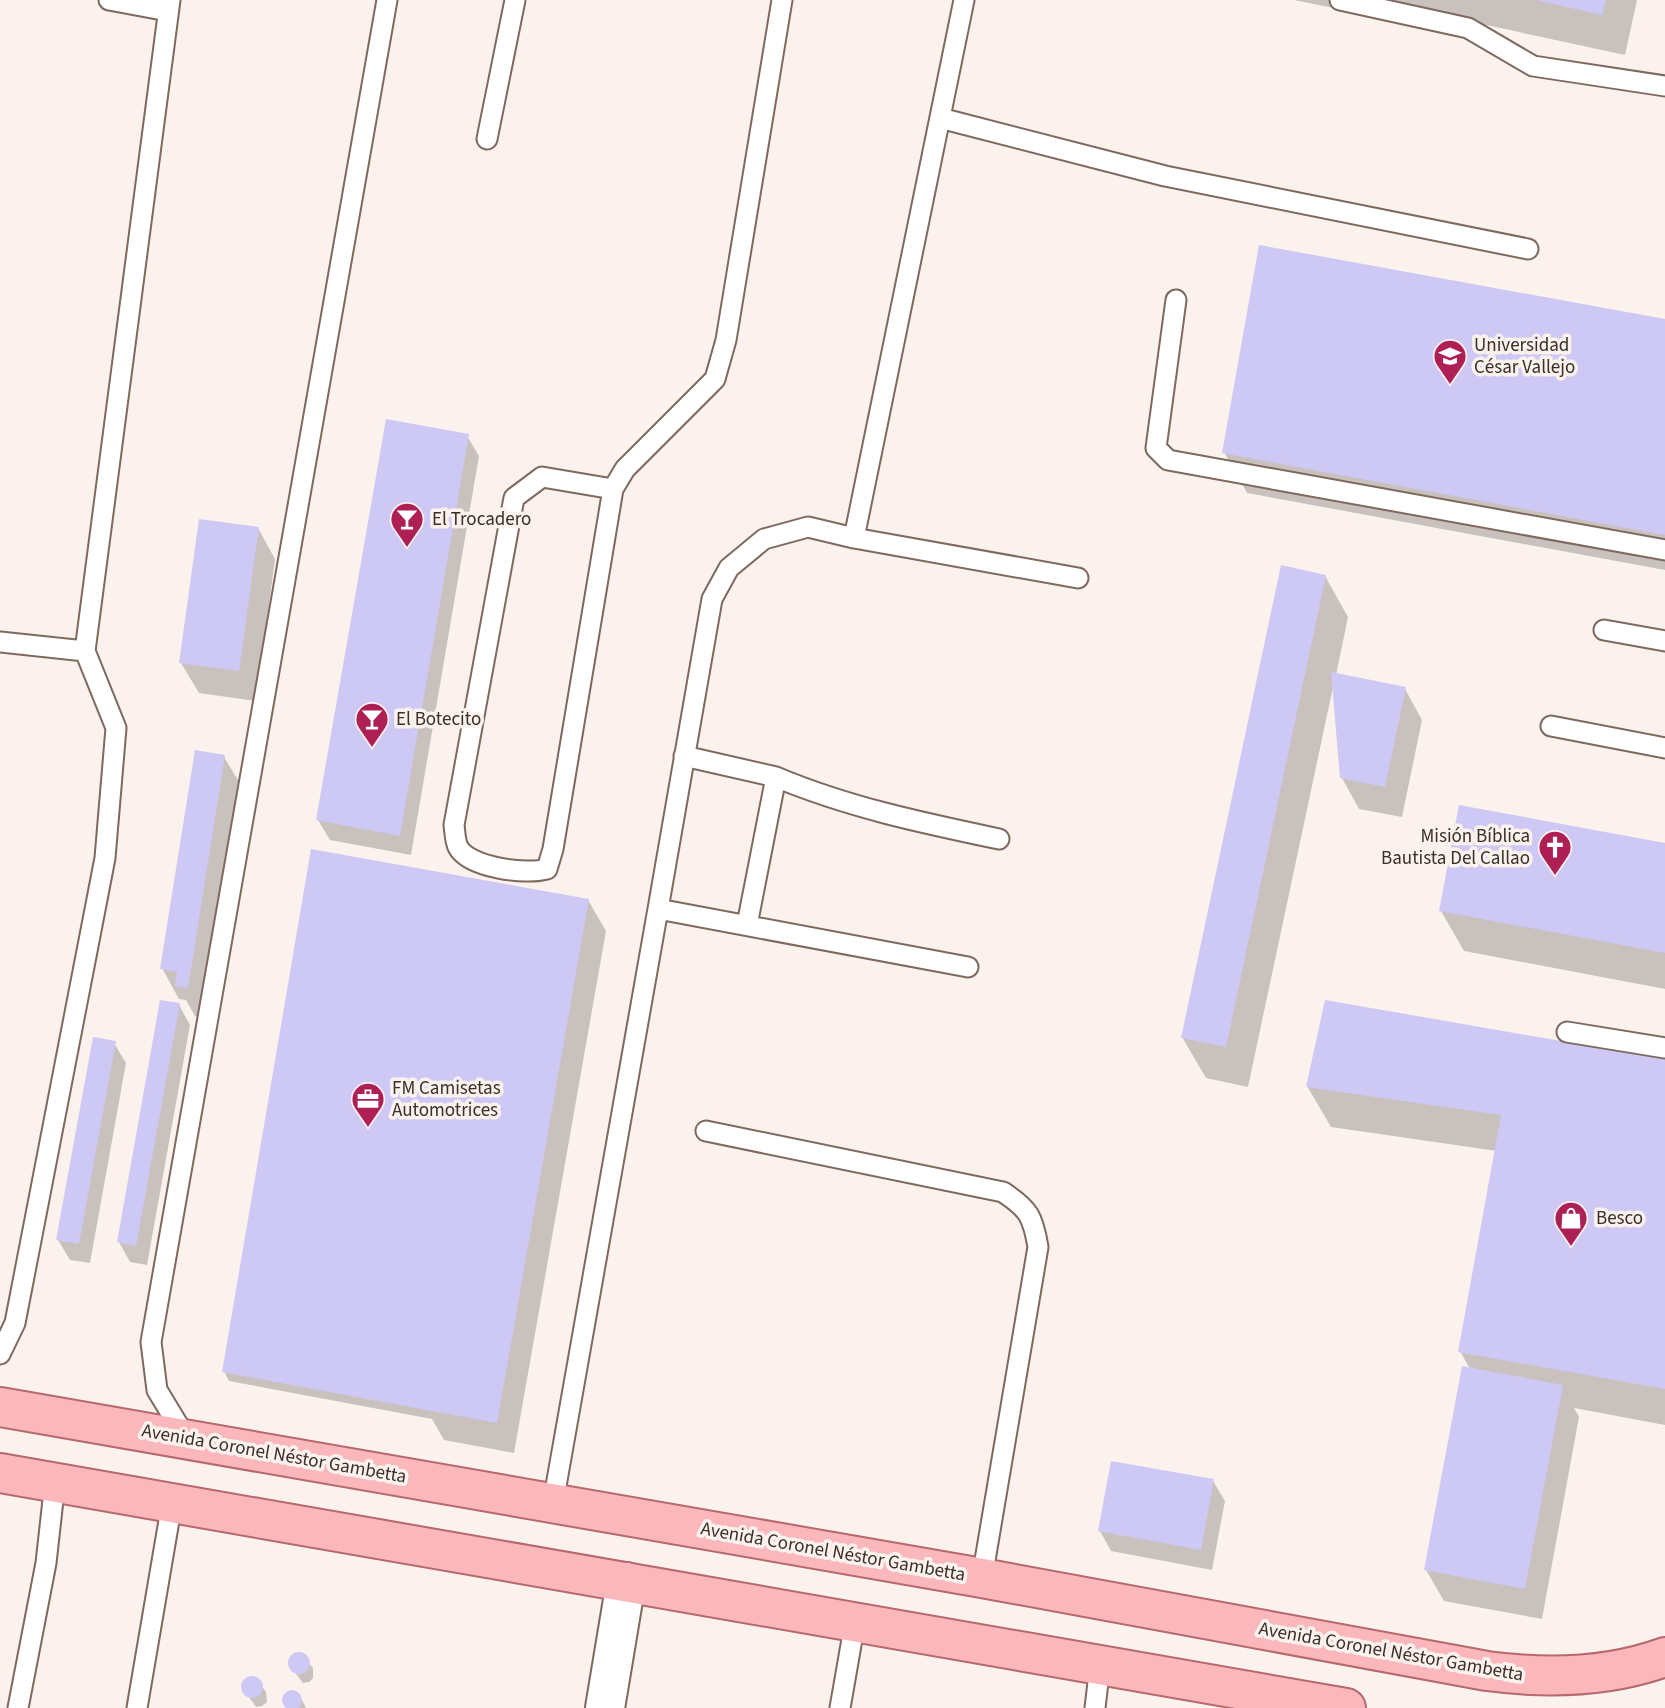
<svg xmlns="http://www.w3.org/2000/svg" width="1665" height="1708" viewBox="0 0 1665 1708" font-family="'Source Sans 3',sans-serif">
<rect width="100%" height="100%" fill="#fcf2ed"/>
<path fill="#0003" d="M1294 0H1637L1625 55 1371 0 1368 15Z
M1665 321V570L1247 493 1224 452Z
M467 436 479 456 411 855 330 840 318 820Z
M258 528 275 559 256 701 199 693 181 663Z
M1325 576 1348 617 1336 675 1405 689 1422 720 1402 817 1359 809 1342 778 1333 687 1248 1087 1206 1078 1182 1037Z
M224 757 242 787 205 1017 195 1016 186 1000 179 999 162 968Z
M1665 845V989L1464 951 1441 911Z
M588 900 606 931 514 1453 444 1440 432 1419 229 1381 224 1371Z
M179 1005 190 1025 147 1265 130 1262 119 1242Z
M114 1043 126 1063 90 1263 70 1260 58 1240Z
M1665 1061V1425L1574 1408 1579 1417 1542 1619 1444 1601 1426 1570 1470 1369 1460 1351 1497 1151 1331 1127 1307 1086Z
M1213 1481 1225 1501 1212 1570 1111 1551 1100 1531Z
M302 1655 313 1668V1678L309 1682 303 1683 290 1666V1660L294 1656Z
M256 1678 266 1692 267 1702 262 1706 256 1707 244 1690V1684L247 1680Z
M292 1692 300 1696 306 1708H286L284 1698Z"/>
<path fill="#cec9f4" d="M1536 0H1606L1602 15Z
M1259 245 1665 319V535L1222 453Z
M386 419 469 434 400 836 316 820Z
M199 519 259 527 239 671 179 663Z
M1281 565 1326 575 1226 1047 1181 1038Z
M1331 672 1406 687 1385 787 1340 778Z
M195 750 225 755 188 988 175 986 177 972 160 969Z
M1459 805 1665 843V953L1439 911Z
M311 849 589 899 497 1423 222 1372Z
M160 1000 180 1003 136 1246 117 1242Z
M1325 1000 1665 1059V1389L1458 1352 1501 1115 1306 1087Z
M93 1037 116 1041 79 1244 56 1240Z
M1462 1366 1563 1385 1525 1589 1424 1570Z
M1111 1461 1214 1479 1201 1550 1098 1531Z
M288 1663a11 11 0 1 1 22 0a11 11 0 1 1-22 0Z
M241 1687a11 11 0 1 1 22 0a11 11 0 1 1-22 0Z
M282 1700a10 10 0 1 1 20 0a10 10 0 1 1-20 0Z"/>
<g fill="none" stroke-linecap="round" stroke-linejoin="round">
<defs>
<path id="lane" d="M109 0 168 11
M1340 0 1468 28 1533 66 1665 86
M940 118 1165 176 1528 249
M487 139 515 0
M1176 300 1156 448 1168 460 1665 550
M613 489 542 477 514 498 454 825C455 832 455 841 458 847 469 868 527 875 547 869L553 849 613 489 625 469 715 379 726 340 782 0
M854 538 964 0
M1604 630 1665 641
M0 642 85 651
M1551 726 1665 748
M684 756 776 777
M658 909 712 599 729 568 764 539 808 527 854 538 1078 578
M747 925 776 777C847 807 923 823 999 839
M1567 1032 1665 1048
M706 1131 1003 1192C1029 1209 1033 1217 1038 1247L982 1578
M0 1354 15 1323 105 858 116 728 85 651 170 0
M186 1438 157 1390 151 1342 387 0
M553 1503 658 909 968 967
M18 1708 46 1563 55 1482
M137 1708 172 1503
M840 1708 855 1622
M1095 1708 1100 1665"/>
<path id="street" d="M605 1708 626 1582"/>
<path id="primary" d="M0 1407 982 1578 1487 1671C1547 1679 1607 1678 1665 1657
M0 1473 1346 1708"/>
</defs>
<use href="#lane" stroke="#7e695e" stroke-width="23"/>
<use href="#street" stroke="#7e695e" stroke-width="42"/>
<use href="#primary" stroke="#b5696c" stroke-width="42"/>
<use href="#lane" stroke="#fff" stroke-width="19"/>
<use href="#street" stroke="#fff" stroke-width="38"/>
<use href="#primary" stroke="#fbb8bc" stroke-width="38"/>
</g>
<defs>
<symbol id="university-pin" viewBox="-11 -11 22 30"><path d="M0 17L-7.5 6A9.5 9.5 0 1 1 7.5 6Z" fill="#ae1f56" stroke="#fcf2ed"/><path d="M0-5L7-2L0 1L-7-2ZM-4 1L0 2.5L4 1V4Q0 6-4 4Z" fill="#fff"/></symbol>
<symbol id="bar-pin" viewBox="-11 -11 22 30"><path d="M0 17L-7.5 6A9.5 9.5 0 1 1 7.5 6Z" fill="#ae1f56" stroke="#fcf2ed"/><path d="M-6-5H6L.8 .8V4.5H3.5V6h-7V4.5H-.8V.8Z" fill="#fff"/></symbol>
<symbol id="church-pin" viewBox="-11 -11 22 30"><path d="M0 17L-7.5 6A9.5 9.5 0 1 1 7.5 6Z" fill="#ae1f56" stroke="#fcf2ed"/><path d="M-1.2-6h2.4v3.5h3.3v2.4h-3.3V6h-2.4V-.1h-3.3v-2.4h3.3Z" fill="#fff"/></symbol>
<symbol id="office-pin" viewBox="-11 -11 22 30"><path d="M0 17L-7.5 6A9.5 9.5 0 1 1 7.5 6Z" fill="#ae1f56" stroke="#fcf2ed"/><path d="M-6-3h4V-5.5h4V-3h4V5H-6ZM-1-4.5V-3h2v-1.5ZM-6 0V1H6V0Z" fill="#fff"/></symbol>
<symbol id="shop-pin" viewBox="-11 -11 22 30"><path d="M0 17L-7.5 6A9.5 9.5 0 1 1 7.5 6Z" fill="#ae1f56" stroke="#fcf2ed"/><path d="M-5-2.5h2.3a2.7 3.5 0 0 1 5.4 0H5L5.5 6h-11ZM-1.5-2.5h3a1.5 2.3 0 0 0-3 0Z" fill="#fff"/></symbol>
</defs>
<g fill-rule="evenodd">
<use href="#university-pin" x="1431" y="337" width="38" height="52"/>
<use href="#bar-pin" x="388" y="500" width="38" height="52"/>
<use href="#bar-pin" x="353" y="700" width="38" height="52"/>
<use href="#church-pin" x="1536" y="828" width="38" height="52"/>
<use href="#office-pin" x="349" y="1080" width="38" height="52"/>
<use href="#shop-pin" x="1552" y="1199" width="38" height="52"/>
</g>
<g text-anchor="middle" dominant-baseline="central" stroke-width="7" stroke-linejoin="round" paint-order="stroke">
<g font-size="19" fill="#382f2a" stroke="#fcf2ed" text-anchor="start">
<text x="1474" y="345">Universidad<tspan x="1474" dy="22">César Vallejo</tspan></text>
<text x="432" y="519">El Trocadero</text>
<text x="396" y="719">El Botecito</text>
<text x="1530" y="836" text-anchor="end">Misión Bíblica<tspan x="1530" dy="22">Bautista Del Callao</tspan></text>
<text x="392" y="1088">FM Camisetas<tspan x="392" dy="22">Automotrices</tspan></text>
<text x="1596" y="1218">Besco</text>
</g>
<g font-size="19" fill="#382f2a" stroke="#fcf2ed">
<text transform="translate(274 1454) rotate(10)">Avenida Coronel Néstor Gambetta</text>
<text transform="translate(833 1552) rotate(10)">Avenida Coronel Néstor Gambetta</text>
<text transform="translate(1391 1652) rotate(10)">Avenida Coronel Néstor Gambetta</text>
</g>
</g>
</svg>
